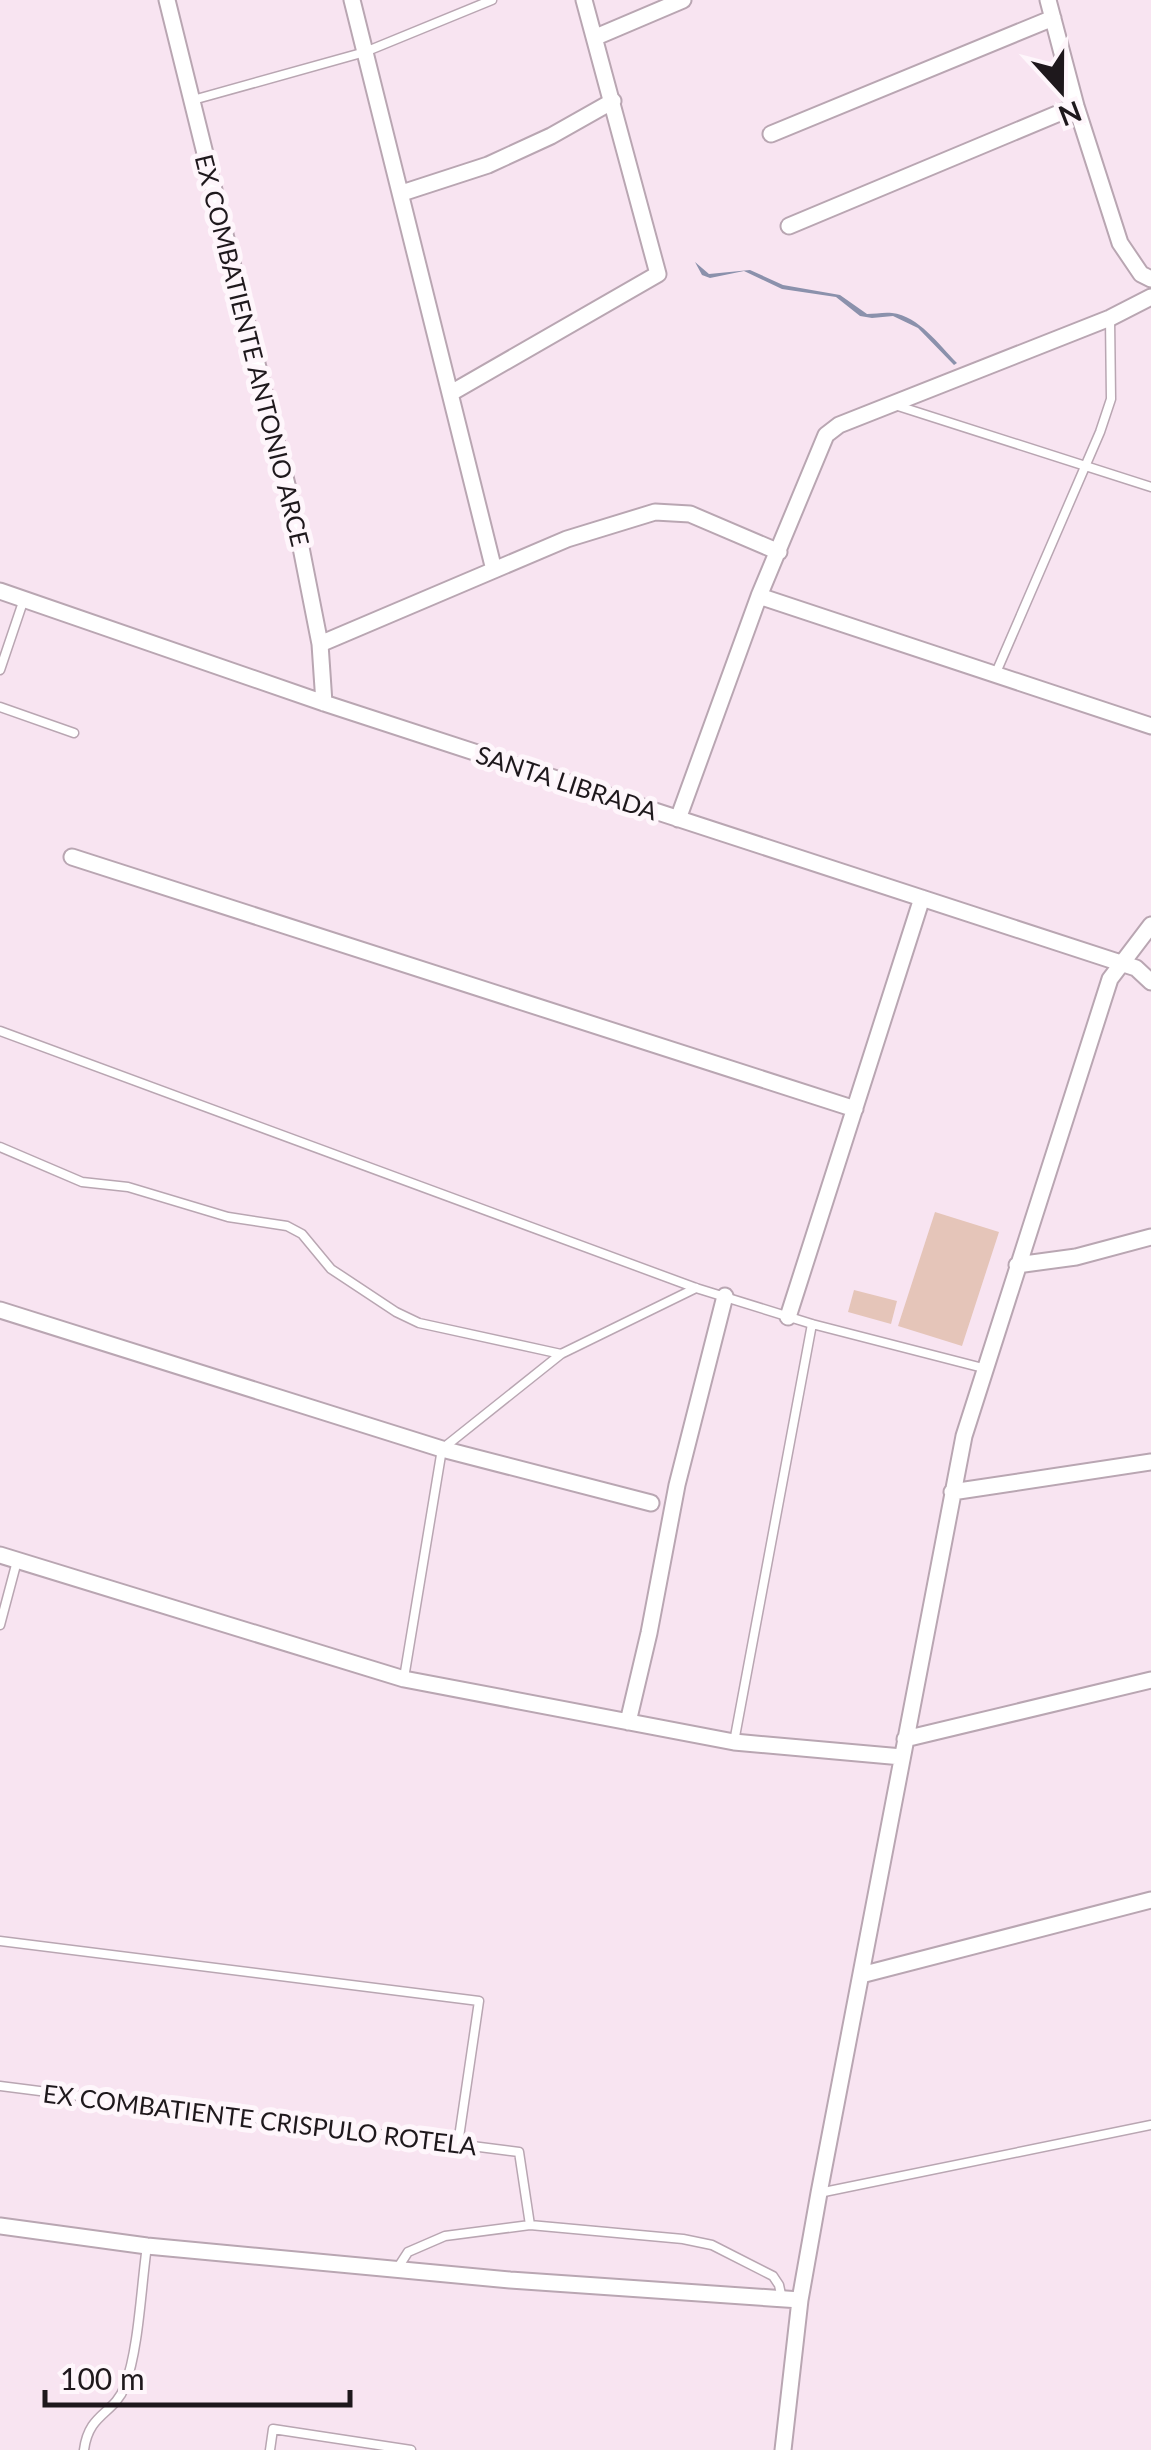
<svg xmlns="http://www.w3.org/2000/svg" width="1151" height="2450" viewBox="0 0 1151 2450" font-family="Lato,sans-serif">
<rect width="100%" height="100%" fill="#f8e4f1"/>
<path fill="#e5c5b9" d="M935 1212 999 1232 962 1346 898 1326Z
M854 1290 897 1301 891 1324 848 1312Z"/>
<path fill="#8b91ac" d="M695 262 709 274 750 270 783 285 840 295 867 314C875 314 884 312 892 313 919 316 939 345 957 363L954 365 918 328 893 316 872 318 860 316 836 297 782 289 744 271 710 278 702 275Z"/>
<g fill="none" stroke-linecap="round" stroke-linejoin="round">
<defs>
<path id="service" d="M193 100 365 52 492 0
M898 406 1151 487
M0 670 24 599
M995 675 1100 432 1111 399 1110 318
M0 707 74 733
M0 1031 696 1288 812 1324 983 1368
M0 1147 82 1182 128 1187 228 1217 287 1226 302 1234 331 1269 396 1312 419 1323 561 1354
M0 1625 17 1561
M404 1678 442 1449 561 1354 696 1288
M734 1742 812 1324
M0 1941 479 2001 458 2144
M0 2086 519 2152 530 2225
M819 2193 1151 2125
M397 2269 408 2252 445 2236 530 2225 683 2239 712 2245 773 2276 779 2285 782 2299
M84 2450C89 2412 114 2415 125 2386 139 2348 141 2287 147 2246
M270 2450 273 2429 411 2450"/>
<path id="minor" d="M167 0 295 517 320 644 324 703
M352 0 494 570
M1048 0 1076 106 1120 243 1141 274 1151 279
M596 37 683 0
M771 134 1053 18
M402 193 488 165 551 136 613 101
M789 226 1076 106
M451 393 658 274 584 0
M0 591 324 703 1136 968 1151 982
M759 596 1151 726
M320 644 567 539 655 512 690 514 779 552
M678 819 759 596 826 435 839 425 1110 318 1151 297
M72 857 855 1109
M1017 1265 1076 1257 1151 1237
M0 1310 442 1449 651 1503
M788 1317 922 898
M952 1492 1151 1462
M0 1555 404 1679 734 1742 902 1757
M628 1722 649 1633 677 1485 725 1296
M905 1739 1151 1680
M861 1975 1151 1900
M0 2226 147 2246 510 2280 800 2300
M783 2450 800 2300 819 2193 964 1436 1110 979 1151 925"/>
</defs>
<use href="#service" stroke="#b9a6b2" stroke-width="11"/>
<use href="#minor" stroke="#b9a6b2" stroke-width="19"/>
<use href="#service" stroke="#fff" stroke-width="8"/>
<use href="#minor" stroke="#fff" stroke-width="15"/>
</g>
<g text-anchor="middle" dominant-baseline="central" stroke-width="10" stroke-linejoin="round" paint-order="stroke">
<g font-size="25" fill="#1e181c" stroke="#fef6fb">
<text transform="translate(253 350) rotate(76)">EX COMBATIENTE ANTONIO ARCE</text>
<text transform="translate(567 782) rotate(18)">SANTA LIBRADA</text>
<text transform="translate(260 2119) rotate(7)">EX COMBATIENTE CRISPULO ROTELA</text>
</g>
</g>
<g transform="translate(1061 90) rotate(159)" stroke="#fef6fb" stroke-width="8" paint-order="stroke">
<path d="M0-8L18 38L0 25L-18 38Z" fill="#1e181c"/>
<text y="-15" font-size="28" font-weight="bold" text-anchor="middle" fill="#1e181c">N</text>
</g>
<path d="M45 2390v15h305v-15" fill="none" stroke="#1e181c" stroke-width="5"/>
<text x="60" y="2390" font-size="30" fill="#1e181c" stroke="#fef6fb" stroke-width="8" paint-order="stroke">100 m</text>
</svg>
